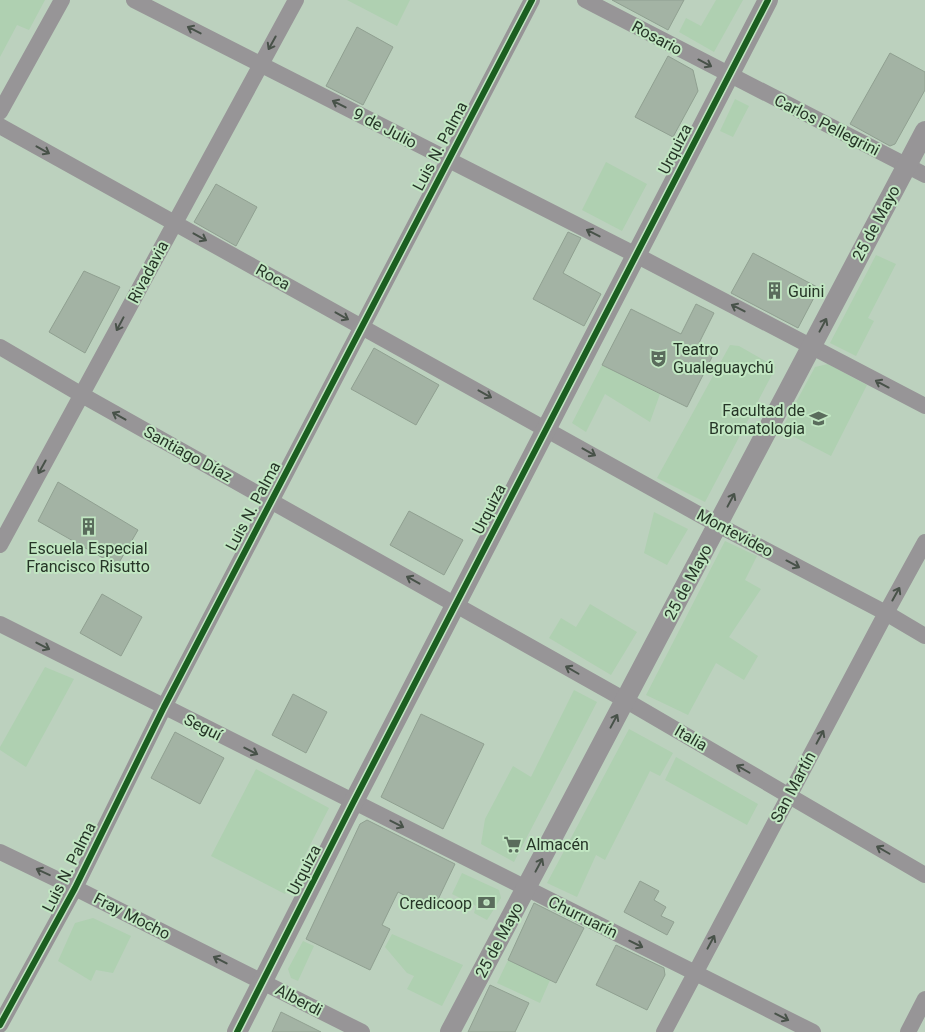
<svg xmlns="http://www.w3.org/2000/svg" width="925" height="1032" viewBox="0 0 925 1032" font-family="Roboto,sans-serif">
<rect width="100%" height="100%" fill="#bcd1be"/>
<path fill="#afd0b1" d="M0 0H45L29 30 17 25 0 57Z
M347 0H410L397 26Z
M716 0H743L714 52 679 32 686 18 701 26Z
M735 99 749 106 733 137 720 131Z
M606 162 647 184 622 231 582 210Z
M876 255 896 264 868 318 874 321 856 356 830 343Z
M730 345 739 346 776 367 705 502 657 478Z
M828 364 867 385 831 456 781 430 815 367Z
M602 365 660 394 650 422 605 394 586 432 572 423Z
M654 512 688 529 667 565 644 553Z
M725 541 757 556 745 580 761 589 729 637 758 656 744 680 716 663 688 715 646 695Z
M590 604 637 632 611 675 549 638 561 618 576 627Z
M45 667 74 679 26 767 0 750V747Z
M574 690 597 702 514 862 481 844 485 819 513 766 531 777Z
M629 729 673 753 660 776 650 771 605 860 596 855 577 897 547 883Z
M676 757 758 804 747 825 665 780Z
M256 769 329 808 285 894 211 856Z
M462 873 499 890 501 898 487 920 474 913 476 906 452 894Z
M93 918 131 936 113 973 96 970 91 981 58 961 75 923Z
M392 934 463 965 442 1006 407 989 414 976 407 973 385 947Z
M303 941 314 946 298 981 291 978 288 969Z
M508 960 550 980 540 1003 497 983Z"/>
<path fill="#a3b3a4" stroke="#90a091" d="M612 0H684L668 30Z
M357 27 393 47 363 105 326 86Z
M890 53 925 72V90L895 144 890 146 850 124Z
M668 56 693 70 698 91 673 137 635 117Z
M216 184 257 207 236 246 194 222Z
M568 232 581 238 563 273 601 294 584 326 533 299Z
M753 253 819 288 798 328 731 293Z
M84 271 120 287 85 353 49 332Z
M696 304 714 313 699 343 715 351 687 407 602 365 631 309 681 334Z
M374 348 439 385 416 425 351 389Z
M58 482 138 530 117 566 38 521Z
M409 511 463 540 444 575 390 545Z
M102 594 142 617 121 656 80 633Z
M293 694 327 712 306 753 272 735Z
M421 714 484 744 443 829 381 797Z
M175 732 224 758 200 804 151 778Z
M367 820 455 864 433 910 398 892 382 925 390 929 370 970 306 939 360 824Z
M640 881 659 891 654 900 666 907 661 916 674 922 667 935 624 912Z
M534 903 584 928 556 983 508 960Z
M616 945 664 968 665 975 647 1010 596 985Z
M490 985 529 1003 515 1032H468Z
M281 1012 321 1032H272Z"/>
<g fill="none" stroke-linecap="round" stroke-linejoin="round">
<path stroke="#979597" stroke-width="16" d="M134 0 636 255 925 406
M585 0 925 175
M0 112 62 0
M0 126 718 525 886 613 925 636
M0 347 82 395 625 700 925 875
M0 545 296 0
M0 624 813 1032
M0 852 75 888 362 1032
M0 1025 75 888 164 707 532 0
M664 1032 886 613 925 542
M908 1032 925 999"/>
<path stroke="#979597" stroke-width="20" d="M237 1032 353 803 768 0
M450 1032 925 131"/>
<defs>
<path id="cycleway" d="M0 1025 75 888 164 707 532 0
M237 1032 353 803 768 0"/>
</defs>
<use href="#cycleway" stroke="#c1e6c2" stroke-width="9"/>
<use href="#cycleway" stroke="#1b5e20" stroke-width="6"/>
</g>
<defs><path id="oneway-shaft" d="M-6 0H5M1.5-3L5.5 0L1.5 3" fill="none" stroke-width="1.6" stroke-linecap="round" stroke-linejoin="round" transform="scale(1.25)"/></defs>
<g stroke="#485249">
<use href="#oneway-shaft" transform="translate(194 30) rotate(-153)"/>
<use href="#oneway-shaft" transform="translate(272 43) rotate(119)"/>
<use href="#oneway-shaft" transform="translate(705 63) rotate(28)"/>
<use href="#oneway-shaft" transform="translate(339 104) rotate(-153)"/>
<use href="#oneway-shaft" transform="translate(43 150) rotate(29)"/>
<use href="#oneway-shaft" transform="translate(593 233) rotate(-153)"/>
<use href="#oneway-shaft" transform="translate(200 237) rotate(29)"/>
<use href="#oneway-shaft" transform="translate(738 308) rotate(-153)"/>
<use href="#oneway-shaft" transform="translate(342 316) rotate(29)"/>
<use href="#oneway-shaft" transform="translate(120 324) rotate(118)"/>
<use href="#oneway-shaft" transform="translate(823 325) rotate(-62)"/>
<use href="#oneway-shaft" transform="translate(882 384) rotate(-152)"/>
<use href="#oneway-shaft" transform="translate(485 394) rotate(29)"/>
<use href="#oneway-shaft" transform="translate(119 416) rotate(-151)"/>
<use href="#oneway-shaft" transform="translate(589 452) rotate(29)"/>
<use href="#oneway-shaft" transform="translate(42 467) rotate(119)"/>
<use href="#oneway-shaft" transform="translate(731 500) rotate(-62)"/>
<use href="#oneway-shaft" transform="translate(793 564) rotate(28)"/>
<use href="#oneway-shaft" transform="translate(413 580) rotate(-151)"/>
<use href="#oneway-shaft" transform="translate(896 594) rotate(-61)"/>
<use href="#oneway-shaft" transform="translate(43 646) rotate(27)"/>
<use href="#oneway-shaft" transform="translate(572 670) rotate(-150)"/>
<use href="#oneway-shaft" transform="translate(614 721) rotate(-62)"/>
<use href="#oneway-shaft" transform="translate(820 737) rotate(-62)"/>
<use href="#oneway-shaft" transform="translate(251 751) rotate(27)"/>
<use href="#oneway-shaft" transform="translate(743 769) rotate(-150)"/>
<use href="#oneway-shaft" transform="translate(397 824) rotate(27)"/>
<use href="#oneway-shaft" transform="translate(883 850) rotate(-150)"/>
<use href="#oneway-shaft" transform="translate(539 865) rotate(-62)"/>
<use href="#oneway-shaft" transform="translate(43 872) rotate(-155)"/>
<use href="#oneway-shaft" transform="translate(711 942) rotate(-62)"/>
<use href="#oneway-shaft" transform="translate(636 944) rotate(26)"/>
<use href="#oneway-shaft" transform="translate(220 960) rotate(-153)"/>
<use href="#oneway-shaft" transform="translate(782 1017) rotate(27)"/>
</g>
<defs>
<symbol id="building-bare" viewBox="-9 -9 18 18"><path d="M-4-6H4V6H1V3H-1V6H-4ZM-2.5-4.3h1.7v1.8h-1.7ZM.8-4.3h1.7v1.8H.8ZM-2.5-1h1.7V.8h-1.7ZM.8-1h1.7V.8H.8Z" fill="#5a6c5c" stroke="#c1e6c2" stroke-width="2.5" paint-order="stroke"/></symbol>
<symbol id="theatre-bare" viewBox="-9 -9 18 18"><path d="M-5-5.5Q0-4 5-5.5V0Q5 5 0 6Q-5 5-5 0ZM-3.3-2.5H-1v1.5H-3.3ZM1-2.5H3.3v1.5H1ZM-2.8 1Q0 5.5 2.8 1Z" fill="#5a6c5c" stroke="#c1e6c2" stroke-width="2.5" paint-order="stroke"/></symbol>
<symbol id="university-bare" viewBox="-9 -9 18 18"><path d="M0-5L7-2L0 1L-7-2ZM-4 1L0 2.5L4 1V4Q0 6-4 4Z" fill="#5a6c5c" stroke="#c1e6c2" stroke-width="2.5" paint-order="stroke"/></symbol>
<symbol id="supermarket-bare" viewBox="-9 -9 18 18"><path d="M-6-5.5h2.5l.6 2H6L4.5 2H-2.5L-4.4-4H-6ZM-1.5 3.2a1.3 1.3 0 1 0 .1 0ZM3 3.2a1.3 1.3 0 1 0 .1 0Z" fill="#5a6c5c" stroke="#c1e6c2" stroke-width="2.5" paint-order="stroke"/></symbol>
<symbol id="bank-bare" viewBox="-9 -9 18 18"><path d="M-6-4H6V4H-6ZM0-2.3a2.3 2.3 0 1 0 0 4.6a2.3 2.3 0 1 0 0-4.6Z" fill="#5a6c5c" stroke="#c1e6c2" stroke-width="2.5" paint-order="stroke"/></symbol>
</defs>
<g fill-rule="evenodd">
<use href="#building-bare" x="762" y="278" width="25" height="25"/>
<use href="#theatre-bare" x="646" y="346" width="25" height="25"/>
<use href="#university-bare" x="806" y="406" width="25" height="25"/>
<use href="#building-bare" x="76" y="514" width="25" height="25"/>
<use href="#supermarket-bare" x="500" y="832" width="25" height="25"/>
<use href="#bank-bare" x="474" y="890" width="25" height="25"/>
</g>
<g text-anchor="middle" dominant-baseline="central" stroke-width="4" stroke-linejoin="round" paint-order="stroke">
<g font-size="16" fill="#263527" stroke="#c1e6c2">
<text transform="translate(657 38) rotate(28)">Rosario</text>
<text transform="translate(827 125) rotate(27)">Carlos Pellegrini</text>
<text transform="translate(385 128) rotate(27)">9 de Julio</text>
<text transform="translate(440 146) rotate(-62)">Luis N. Palma</text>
<text transform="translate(675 149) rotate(-63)">Urquiza</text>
<text transform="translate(876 223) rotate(-62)">25 de Mayo</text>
<text transform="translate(148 272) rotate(-62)">Rivadavia</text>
<text transform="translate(273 277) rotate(29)">Roca</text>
<text transform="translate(188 454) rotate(29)">Santiago Díaz</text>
<text transform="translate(253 506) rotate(-62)">Luis N. Palma</text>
<text transform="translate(489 509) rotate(-63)">Urquiza</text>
<text transform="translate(735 533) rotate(28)">Montevideo</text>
<text transform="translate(688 582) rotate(-62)">25 de Mayo</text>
<text transform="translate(203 727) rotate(27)">Seguí</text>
<text transform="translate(691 738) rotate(30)">Italia</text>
<text transform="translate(793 787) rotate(-62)">San Martín</text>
<text transform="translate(69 867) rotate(-63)">Luis N. Palma</text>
<text transform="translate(304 870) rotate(-63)">Urquiza</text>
<text transform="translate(132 916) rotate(27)">Fray Mocho</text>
<text transform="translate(583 917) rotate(26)">Churruarín</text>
<text transform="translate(499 940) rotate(-62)">25 de Mayo</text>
<text transform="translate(299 1000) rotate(27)">Alberdi</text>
</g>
<g font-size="16" fill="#263527" stroke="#c1e6c2" text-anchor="start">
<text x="788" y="291">Guini</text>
<text x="673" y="349">Teatro<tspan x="673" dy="18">Gualeguaychú</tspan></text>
<text x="805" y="410" text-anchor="end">Facultad de<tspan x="805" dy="18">Bromatologia</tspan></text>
<text x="88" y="548" text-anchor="middle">Escuela Especial<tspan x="88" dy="18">Francisco Risutto</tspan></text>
<text x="526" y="844">Almacén</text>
<text x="472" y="903" text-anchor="end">Credicoop</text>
</g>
</g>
</svg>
